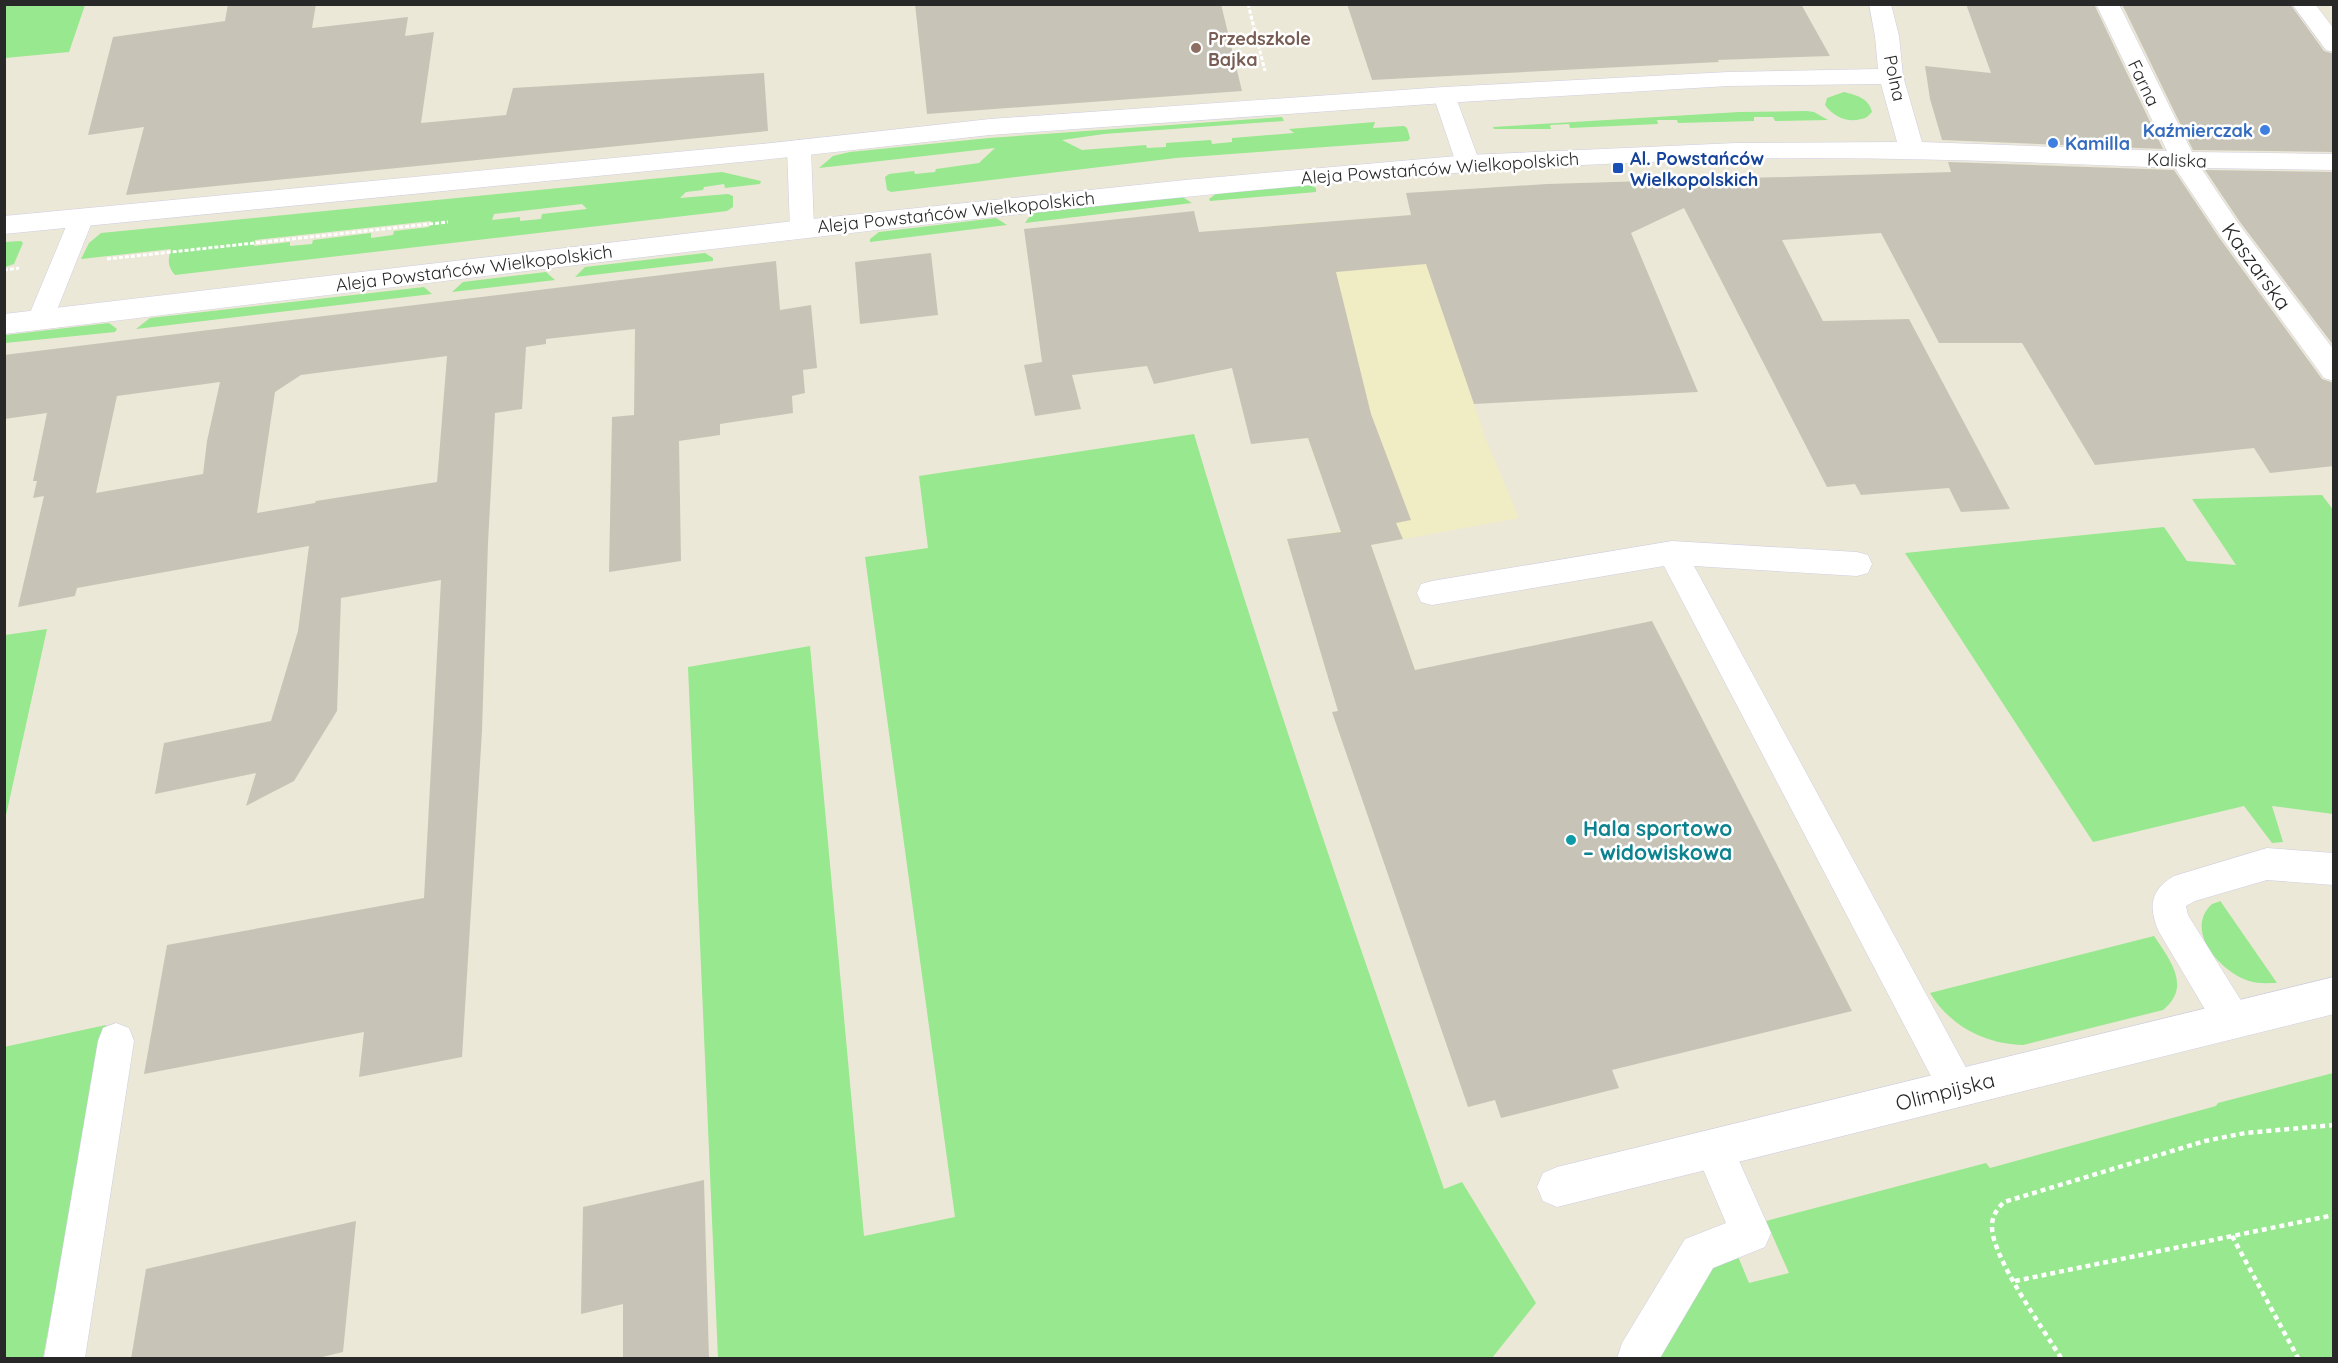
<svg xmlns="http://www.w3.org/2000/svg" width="2338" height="1363" viewBox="0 0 2338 1363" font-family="Quicksand,sans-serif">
<rect width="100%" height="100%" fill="#ece8d7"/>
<path fill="#f0ecc4" d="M1411 215 1486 440 1519 518 1371 545 1424 694 1337 706 1287 539 1341 531 1307 436 1260 227 1315 222 1317 230 1359 226 1358 219Z"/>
<path fill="#97e88e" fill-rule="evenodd" d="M5 4 85 5 69 52 5 58Z
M1844 92C1856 95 1869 98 1872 112L1867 117C1852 124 1835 119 1825 105L1827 98Z
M1807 111 1814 112 1828 120 1775 121 1773 117H1754V121L1678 123 1677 120H1657L1658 124 1570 128 1569 124 1550 125 1551 129H1494L1493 127 1739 112Z
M1282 117 1284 121 1104 134 1062 140 1082 150 1146 145 1147 148 1166 147V143L1211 140 1212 144 1232 142V138L1294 133 1289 129 1375 122 1373 128 1404 126 1407 128 1410 138 1408 141 1176 158 891 192 887 190 885 177 889 174 914 171 915 174 935 172 936 169 979 163 995 148 819 168 833 156 850 152 989 138Z
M722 172 761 181 760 184 725 188 724 184 704 187 703 190 686 192 680 198 728 194 733 196V207L727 211 175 275C167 266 168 259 171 249L81 259 89 243 101 233ZM582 204 587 209 542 214 541 219 520 221V217L492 220 494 214ZM431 221 429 227 394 231 393 235 371 238V233L313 240 312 244 290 246V242L254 246 255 240Z
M1309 185 1316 188V192L1210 201 1209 199 1217 193Z
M1181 196 1192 203 1025 223 1032 213Z
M996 218 1007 225 870 242V239L879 232Z
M21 241 23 243 14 264 5 267V242Z
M705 253 713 258V261L575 277 585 267Z
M546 272 555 280 452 292 463 282Z
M424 287 432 294 136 329 150 318Z
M109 323 117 329 115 332 5 343 6 335Z
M1194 434C1269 688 1357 939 1444 1189L1462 1182 1536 1303 1492 1358H718L688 667 810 646 864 1236 955 1217 865 557 928 548 919 476Z
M2322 495 2334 511 2333 814 2272 806 2283 842 2272 843 2244 806 2093 842 1905 553 2164 527 2187 561 2236 565 2192 499Z
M47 629 5 820V635Z
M2221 901V902L2277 983C2268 983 2258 984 2249 981 2221 972 2183 931 2212 904Z
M2154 936C2170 960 2192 987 2163 1010L2023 1045C1985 1044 1950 1026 1930 993Z
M106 1025 43 1358H5L4 1047Z
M2333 1073V1358H1656L1707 1262 1737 1254 1749 1283 1789 1273 1766 1221 1986 1163 1990 1168 2216 1106 2218 1103Z"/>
<path fill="#c7c4b7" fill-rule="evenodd" d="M228 4H316L312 28 408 17 405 36 434 32 421 123 506 115 513 88 764 73 768 131 126 195 144 127 88 135 113 37 225 21Z
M915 4H1221L1242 91 927 114Z
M1347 4H1801L1830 56 1718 60 1719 62 1372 80Z
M1966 4H2094L2163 149 1942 140 1930 99 1925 66 1991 73Z
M2122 4H2290L2324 51 2334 54V152L2193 150Z
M1948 162 2174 170 2218 236 2322 379 2334 383V466L2270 473 2254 448 2095 465 2022 343H1939L1881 233 1782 240 1823 321 1909 319 2010 509 1961 512 1949 488 1861 495 1855 484 1827 487 1684 208 1631 233 1698 392 1474 404 1426 264 1336 272 1371 414 1411 520 1396 523 1403 539 1371 545 1415 670 1652 621 1852 1011 1612 1070 1619 1088 1501 1118 1495 1100 1468 1107 1332 712 1338 711 1287 539 1341 532 1308 438 1251 444 1232 368 1154 384 1147 366 1072 375 1081 409 1035 416 1024 365 1042 362 1024 229 1194 211 1199 232 1411 215 1406 193 1547 184 1951 172Z
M2205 170 2334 172V346L2240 222Z
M931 253 938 315 860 324 855 262Z
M776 261 780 310 811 305 817 368 803 370 805 393 792 396 793 413 720 424V435L679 441 681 561 609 572 612 417 634 415 635 329 546 339V344L526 347 522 409 495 413 488 543 482 731 462 1057 359 1077 364 1032 144 1074 167 945 424 898 441 580 341 598 337 711 294 781 246 806 256 773 155 794 164 743 271 721 298 631 309 546 77 588 75 596 18 607 44 496 33 498 37 481H33L47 413 4 419V355ZM447 356 437 482 316 501 315 503 257 513 275 392 301 375ZM220 382 207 441 203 474 96 493 117 396Z
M704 1180 709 1359H623V1304L581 1314 583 1207Z
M356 1221 343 1352 314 1359H131L146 1269Z"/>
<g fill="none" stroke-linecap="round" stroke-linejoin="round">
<defs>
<path id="lane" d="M1444 88 1452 90 1455 95 1480 163 1476 169 1468 171 1460 169 1456 163 1433 95 1436 90Z
M799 140 807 143 811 148 814 229 811 235 802 237 793 235 790 229 787 148 791 143Z
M82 209 91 211 94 217 53 320 49 327 40 329 31 327 27 320 70 217 73 211Z
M1672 541 1857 552 1868 555 1872 564 1868 573 1857 576 1694 566 1970 1075 1976 1088 1970 1101 1957 1107 1944 1101 1664 566 1432 605 1421 602 1417 593 1421 584 1432 581Z
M2267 848 2334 853V885L2267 880 2195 901 2186 906 2188 915 2245 1007 2250 1020 2245 1033 2232 1038 2219 1033 2159 932C2148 907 2150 890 2174 876Z
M116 1023 129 1028 134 1041 85 1358H44L98 1041 103 1028Z
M1713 1129 1727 1134 1765 1219 1771 1233 1765 1247 1713 1268 1660 1358H1617L1622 1343 1685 1239 1726 1223 1694 1148 1699 1134Z"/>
<path id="street" d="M1869 4H1891L1899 36 1903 76 1922 142 2167 151 2096 4H2119L2192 152 2334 154V170L2201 168 2238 223 2334 350V381L2324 378 2220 235 2175 168C2029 162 1883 156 1737 159 1485 165 1234 191 984 218 657 254 331 295 4 334V314L802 220 1185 180 1468 155 1736 143 1897 142 1881 84 1728 86 1444 103 990 135 761 160 4 234V216L761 144 990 119 1444 87 1728 72 1878 69 1875 36Z
M2292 4H2315L2334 29V52L2326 50Z
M2334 977V1014L1557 1207 1543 1201 1537 1187 1543 1173 1557 1167Z"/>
</defs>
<use href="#lane" stroke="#cecde3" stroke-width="1"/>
<use href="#street" stroke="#cecde3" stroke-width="1"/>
<path stroke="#fff" stroke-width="3" stroke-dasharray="4 2" stroke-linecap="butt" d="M1248 4 1265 71
M107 259 448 222
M4 270 19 268"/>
<path stroke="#fff" stroke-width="4.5" stroke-dasharray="5 4" stroke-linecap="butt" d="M2232 1236 2298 1358
M2015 1281 2334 1215
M2061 1358C2044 1330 1991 1256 1992 1226 1992 1216 1997 1209 2004 1202L2205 1141 2245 1133 2334 1125"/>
<use href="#lane" fill="#fff" fill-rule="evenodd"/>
<use href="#street" fill="#fff" fill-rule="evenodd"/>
</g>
<circle fill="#8d6e63" stroke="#fff" stroke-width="2" cx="1196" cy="48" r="6"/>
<g fill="#3f7fe0" stroke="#fff" stroke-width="2">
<circle cx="2265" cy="130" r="6"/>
<circle cx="2053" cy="143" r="6"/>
</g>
<rect fill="#1a4fb4" stroke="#fff" stroke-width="2" x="1612" y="162" width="12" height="12" rx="3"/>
<circle fill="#0f9aa8" stroke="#fff" stroke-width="2" cx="1571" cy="840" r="6"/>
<g text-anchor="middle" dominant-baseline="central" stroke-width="5" stroke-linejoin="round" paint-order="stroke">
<g font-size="18" font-weight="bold" fill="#785e54" stroke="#fff" text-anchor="start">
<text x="1208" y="38">Przedszkole<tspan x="1208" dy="21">Bajka</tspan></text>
</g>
<g font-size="18" fill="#282828" stroke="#fff">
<text transform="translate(1895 78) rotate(78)">Polna</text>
<text transform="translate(2144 83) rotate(64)">Farna</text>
<text transform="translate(2177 160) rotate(2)">Kaliska</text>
<text transform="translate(1440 168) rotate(-4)">Aleja Powstańców Wielkopolskich</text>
<text transform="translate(956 212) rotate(-6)">Aleja Powstańców Wielkopolskich</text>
<text transform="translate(474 268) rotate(-7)">Aleja Powstańców Wielkopolskich</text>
</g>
<g font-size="18" font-weight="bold" fill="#366cbe" stroke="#fff" text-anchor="end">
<text x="2253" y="130">Kaźmierczak</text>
<text x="2065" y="143" text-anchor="start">Kamilla</text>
</g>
<g font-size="18" font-weight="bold" fill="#164399" stroke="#fff" text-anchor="start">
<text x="1630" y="158">Al. Powstańców<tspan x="1630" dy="21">Wielkopolskich</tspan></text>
</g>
<g font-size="21" fill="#282828" stroke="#fff">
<text transform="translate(2257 266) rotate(54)">Kaszarska</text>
<text transform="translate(1945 1091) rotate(-14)">Olimpijska</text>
</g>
<g font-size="21" font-weight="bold" fill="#0d838f" stroke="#fff" text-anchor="start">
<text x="1583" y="828">Hala sportowo<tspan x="1583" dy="24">– widowiskowa</tspan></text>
</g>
</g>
<rect width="2338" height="1363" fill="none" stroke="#282828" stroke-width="12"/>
</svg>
